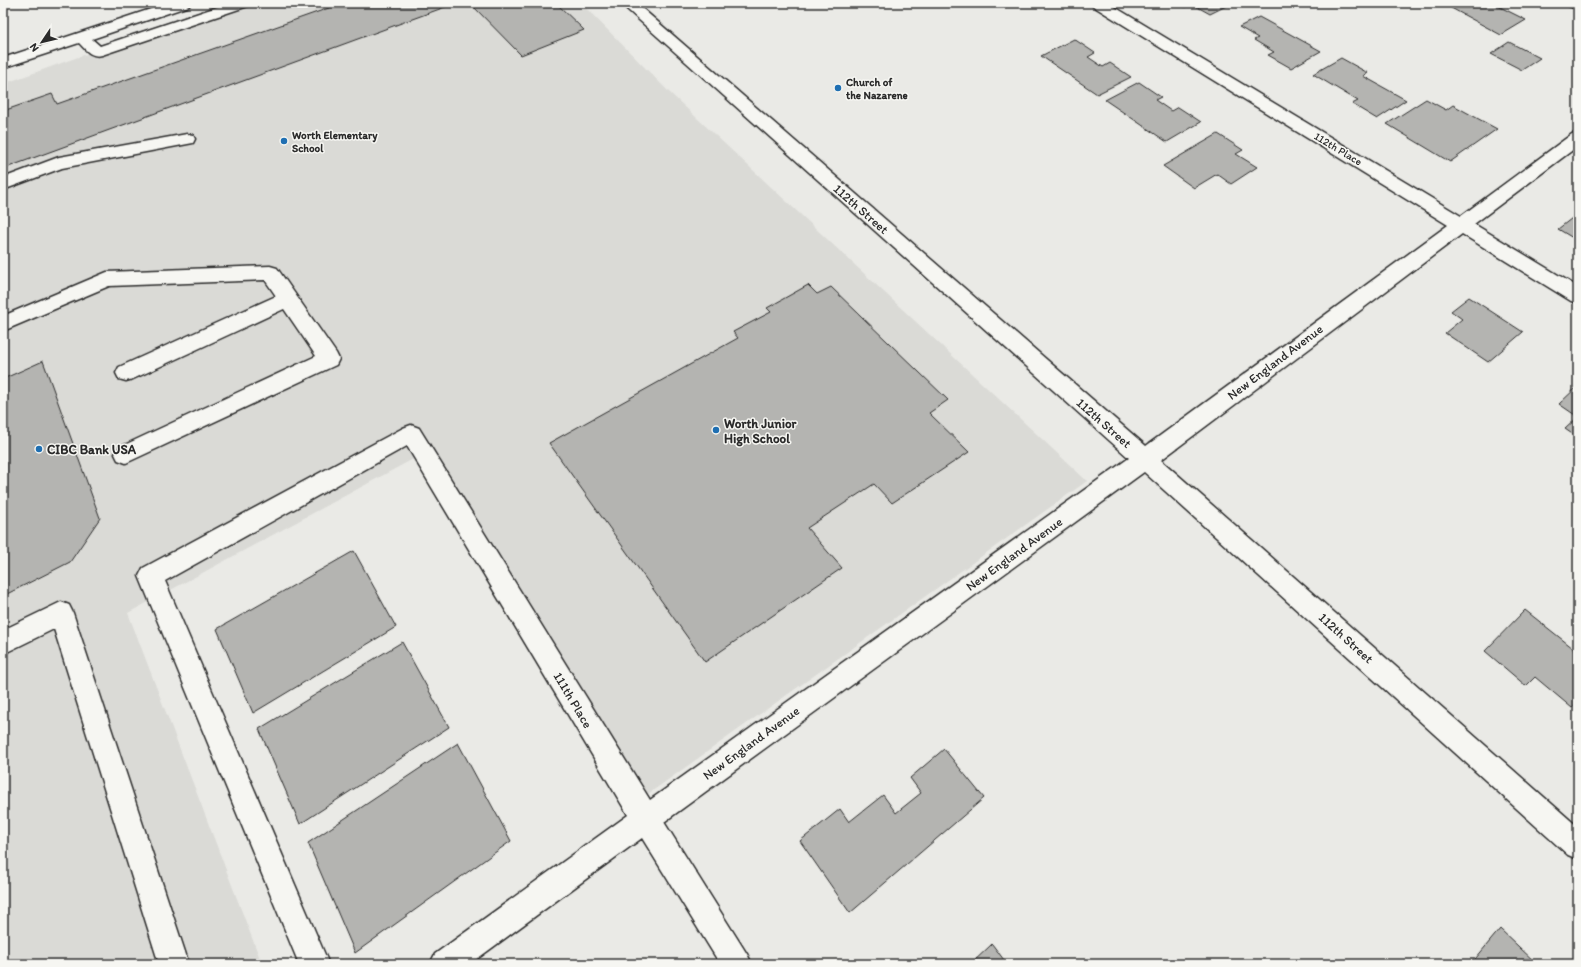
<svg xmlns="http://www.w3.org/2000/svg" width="1581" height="967" viewBox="0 0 1581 967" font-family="Itim,sans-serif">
<rect width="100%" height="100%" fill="#eaeae6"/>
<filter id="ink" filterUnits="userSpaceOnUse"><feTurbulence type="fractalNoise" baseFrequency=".025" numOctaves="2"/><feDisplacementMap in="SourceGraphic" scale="8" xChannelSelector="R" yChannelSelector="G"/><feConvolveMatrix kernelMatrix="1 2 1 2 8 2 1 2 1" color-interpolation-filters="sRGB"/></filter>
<g filter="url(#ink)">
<path fill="#dadad6" d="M229 3H581L670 93 1087 481 627 809 415 458 128 613 262 964H3V84Z"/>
<path fill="#b4b4b1" stroke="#2b2b2b" d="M343 3H456L3 169V111L52 94 57 104Z
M470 3H556L584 30 521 55Z
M1178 3H1232L1210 14 1192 4 1185 7Z
M1442 3H1492L1526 20 1501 35Z
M1259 17 1321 51 1291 68 1268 55 1274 52 1254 40 1258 38 1239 27Z
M1074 39 1095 53 1088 57 1103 67 1110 63 1131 77 1097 94 1041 56Z
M1509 42 1540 58 1522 70 1491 54Z
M1341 58 1368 73 1363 76 1406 100 1377 119 1352 104 1358 101 1313 74Z
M1139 82 1161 97 1155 100 1171 111 1178 107 1201 122 1167 142 1105 100Z
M1426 99 1446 110 1453 105 1497 129 1450 162 1387 124Z
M1218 134 1243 150 1236 154 1257 167 1231 184 1217 174 1194 188 1163 166Z
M1576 215 1578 216V241L1558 229Z
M808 285 817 294 831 287 948 400 929 413 969 452 892 503 874 484 807 528 842 568 705 662 549 443 738 338 733 332 771 312 767 308Z
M1469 297 1523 332 1488 362 1445 333 1462 319 1451 311Z
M43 361 100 518 70 562 3 596V379Z
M1578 386V438L1565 429 1578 417 1559 404Z
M354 551 396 627 253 713 217 629Z
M1525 610 1578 652V702L1572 708 1535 677 1526 686 1485 651Z
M402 642 449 727 300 824 259 729Z
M458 743 511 841 355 953 308 843Z
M944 749 984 798 850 913 800 841 840 809 849 822 883 795 896 813 921 793 910 778Z
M1500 929 1537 964H1471Z
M992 944 1007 964H971Z"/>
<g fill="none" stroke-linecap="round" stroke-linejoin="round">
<defs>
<path id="minor" d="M169 3H191L189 6 92 39 100 46 229 3H250L248 6 102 55C91 58 86 50 79 43L3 68V58Z
M620 3H636L1146 446 1448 225 1093 6 1091 3H1108L1461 216 1572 134 1578 133V146L1474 224 1578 287V303L1571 301 1462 234 1161 460 1578 827V859L1568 855 1144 472 664 822 747 954 752 964H720L642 838 470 964H430L435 954 628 815 407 446 165 581 329 964H299L139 576 143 568 403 428 411 425 419 428 650 800 1129 458Z
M1567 3H1578V9L1569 6Z
M187 134 193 135 195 139 193 143 62 168 3 190V178L59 157Z
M270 266 277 268 336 353 339 359 336 365 126 463 118 460 115 454 118 448 316 356 284 309 133 379 126 381 119 379 116 373 119 367 276 296 265 280 109 286 3 331V316L107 272Z
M61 602 69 605 73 613 189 964H159L54 629 3 654V630Z"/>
</defs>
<use href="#minor" stroke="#2b2b2b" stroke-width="3"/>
<use href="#minor" fill="#f6f6f2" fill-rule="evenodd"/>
</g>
</g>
<g fill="#1f6fb2" stroke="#f6f6f2" stroke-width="1.5">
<circle cx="838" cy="88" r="4"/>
<circle cx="284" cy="141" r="4"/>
<circle cx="716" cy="430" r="4"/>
<circle cx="39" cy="449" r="4"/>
</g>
<g text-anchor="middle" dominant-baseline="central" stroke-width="3" stroke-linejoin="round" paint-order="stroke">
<g font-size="11" font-weight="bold" fill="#2b2b2b" stroke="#f6f6f2" text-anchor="start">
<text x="846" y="82">Church of<tspan x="846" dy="13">the Nazarene</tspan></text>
<text x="292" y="135">Worth Elementary<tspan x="292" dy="13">School</tspan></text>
</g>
<g font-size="11" fill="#2b2b2b" stroke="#f6f6f2">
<text transform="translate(1338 149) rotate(31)">112th Place</text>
</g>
<g font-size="13" fill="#2b2b2b" stroke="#f6f6f2">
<text transform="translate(861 209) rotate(41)">112th Street</text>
<text transform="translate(1275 362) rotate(-37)">New England Avenue</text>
<text transform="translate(1104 423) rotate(41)">112th Street</text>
<text transform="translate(1014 554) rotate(-36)">New England Avenue</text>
<text transform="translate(1346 638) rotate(42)">112th Street</text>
<text transform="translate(573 700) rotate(59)">111th Place</text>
<text transform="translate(751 743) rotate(-36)">New England Avenue</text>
</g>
<g font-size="13" font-weight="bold" fill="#2b2b2b" stroke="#f6f6f2" text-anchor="start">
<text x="724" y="423">Worth Junior<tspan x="724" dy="15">High School</tspan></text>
<text x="47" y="449">CIBC Bank USA</text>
</g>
</g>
<rect width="1581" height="967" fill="none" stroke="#f6f6f2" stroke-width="16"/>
<rect x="8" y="8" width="1565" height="951" fill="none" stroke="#2b2b2b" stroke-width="1.5" filter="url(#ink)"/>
<g transform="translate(42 42) rotate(235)" stroke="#f6f6f2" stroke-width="3" paint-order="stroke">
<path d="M0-3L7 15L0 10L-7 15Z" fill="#2b2b2b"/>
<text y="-6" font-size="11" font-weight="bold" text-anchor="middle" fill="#2b2b2b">N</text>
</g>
</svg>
